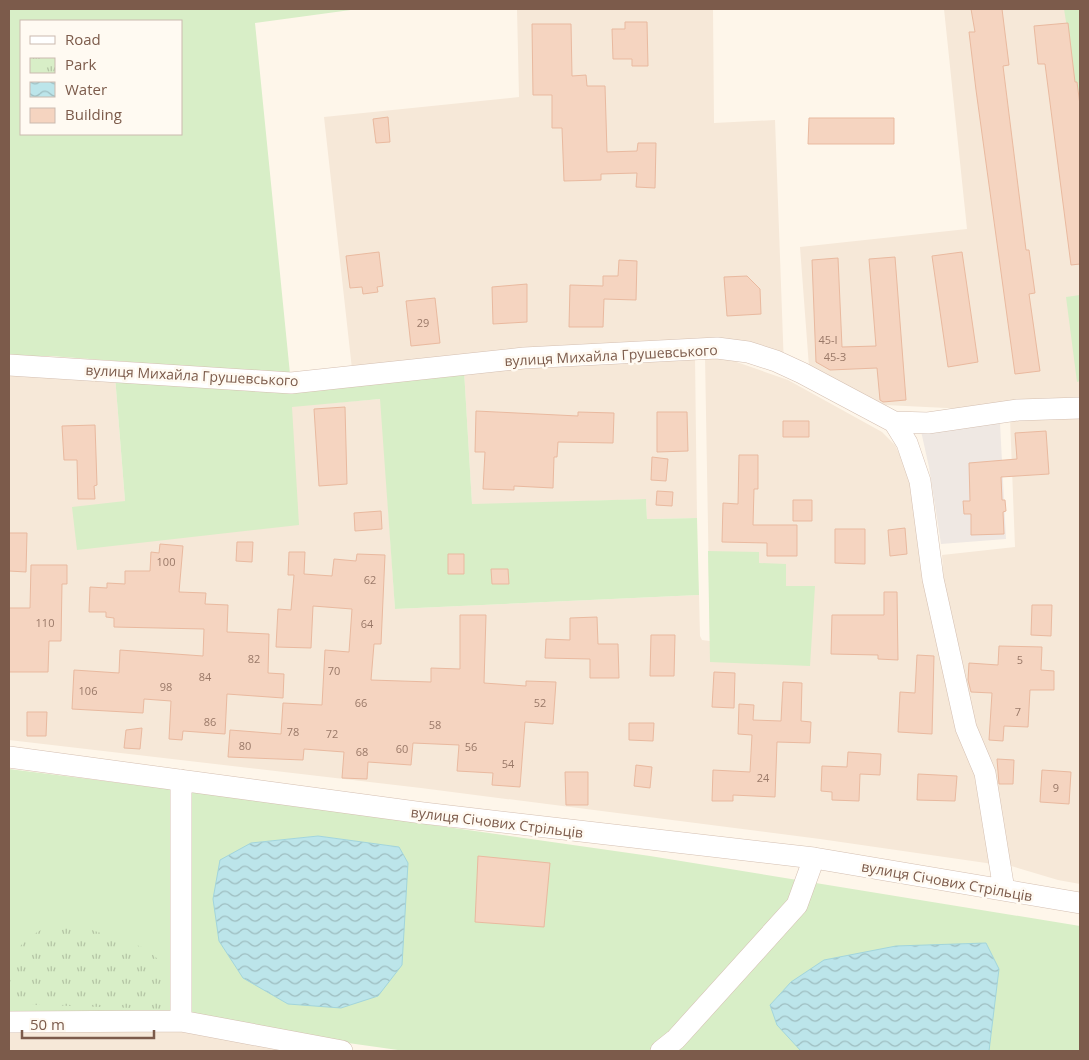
<svg xmlns="http://www.w3.org/2000/svg" width="1089" height="1060" viewBox="0 0 1089 1060" font-family="'Open Sans',sans-serif">
<defs>
<pattern id="park-tufts" width="24" height="20" patternUnits="userSpaceOnUse" patternTransform="scale(1.25)"><rect width="24" height="20" fill="#d8eec7"/><path d="M3 7l-1-3M5 7V3M7 7l1-3M15 17l-1-3M17 17v-4M19 17l1-3" fill="none" stroke="#b4c4a4"/></pattern>
<pattern id="water-waves" width="16" height="10" patternUnits="userSpaceOnUse" patternTransform="scale(1.25)"><rect width="16" height="10" fill="#bce5ea"/><path d="M0 5q4-4 8 0t8 0" fill="none" stroke="#9ebdc0"/></pattern>
</defs>
<rect width="100%" height="100%" fill="#fef6ea"/>
<path fill="#f6e8d8" d="M517 9H713L714 123 775 120 784 367 736 350 352 369 324 117 519 97Z
M944 9H1080V884L1058 880 1008 865 967 710 945 598 942 555 1015 547 1010 418 1046 413 885 405 809 367 800 247 967 229Z
M695 356 697 518 647 519 646 499 472 505 464 370Z
M705 356 728 359 788 380 882 432 895 445 908 472 976 767 993 864 820 839 421 788 9 740V370L115 376 125 501 77 550 292 406 381 399 395 609 699 595 700 636 702 640 710 641Z
M9 1027H172L290 1051H9Z"/>
<path fill="#efe8e3" d="M1000 423 1006 539 941 544 929 467 921 431Z"/>
<path fill="#d8eec7" fill-rule="evenodd" d="M9 9H358L255 23 290 374 50 356H9ZM21 21H181V134H21Z
M1064 9H1080V107L1077 82 1061 84 1072 60Z
M1080 295V381L1077 382 1066 297Z
M464 370 472 504 646 499 647 519 697 518 699 595 395 609 380 399 292 407 299 525 77 550 72 507 125 501 115 376Z
M708 551 759 552V563L786 564V586H815L810 666 710 662Z
M9 769 265 801 650 856 1080 926V1051H405L327 1040 9 1015ZM318 836 399 847 251 843Z"/>
<path fill="url(#park-tufts)" d="M60 923 74 924 145 948 159 960 166 972V1009L9 1004C9 992 5 975 9 964 15 945 41 926 60 923Z"/>
<path fill="url(#water-waves)" stroke="#a2d5dc" d="M318 836 399 847 408 863 402 965 378 996 341 1008 288 1004 243 978 219 941 213 899 220 860 251 843Z
M986 943 999 969 989 1051H801L777 1025 770 1005 791 982 824 960 896 946Z"/>
<path fill="#f5d4c0" stroke="#e9b99f" d="M971 9H1002L1009 65 1003 66 1026 250H1029L1035 293 1029 294 1040 371 1015 374 976 90 969 32H975Z
M625 22H647L648 66H632V59H613L612 29H625Z
M1068 23 1075 82H1077L1080 105V264L1071 265 1045 64H1038L1034 26Z
M532 24H571L572 76 586 75 587 86H605L607 152 637 151 638 143H656L655 188 636 187 637 173 601 174V180L564 181 562 128H552V95H533Z
M388 117 390 142 376 143 373 119Z
M809 118H894V144H808Z
M379 252 383 286 377 287 378 292 363 294 362 287 350 288 346 256Z
M962 252 978 362 948 367 932 256Z
M895 257 906 400 883 402 880 400 877 368 830 370 816 362 812 260 838 258 842 347 876 346 869 259Z
M619 260 637 261 636 300 604 299 603 327H569L570 285 603 286V276H618Z
M747 276 760 289 761 314 727 316 724 277Z
M527 284V322L493 324 492 287Z
M435 298 440 343 411 346 406 301Z
M345 407 347 484 319 486 314 409Z
M476 411 578 416V412L614 413 613 443 558 442 557 457H554L553 488 514 486V490L483 489 485 452H475Z
M657 412H687L688 451 657 452Z
M783 421H809V437H783Z
M95 425 97 485 94 486 95 499H78L77 460H64L62 426Z
M1046 431 1049 474 1001 477 1002 500H1005L1006 511 1003 512 1004 534 971 535V514H964L963 501H970L969 463 1017 459 1015 433Z
M739 455H758V489H754L753 525H797V556H767V543L722 542 723 503 738 504Z
M652 457 668 459 666 481 651 480Z
M657 491 673 492 672 506 656 505Z
M793 500H812V521H793Z
M381 511 382 529 355 531 354 513Z
M905 528 907 554 890 556 888 530Z
M835 529H865V564L835 563Z
M9 533H27L26 572 9 571Z
M237 542H253L252 562 236 561Z
M160 544 183 546 179 592 206 593 205 604 228 605 227 632 269 634 268 673 284 674 283 698 227 694 225 734 183 731 182 740 169 739 171 701 144 699 143 713 72 709 74 670 119 673 120 650 203 656 204 629 114 627V618L106 617V612H89L90 587 107 588V583L125 584V571H150L151 552 159 553Z
M289 552H305L304 574 332 576 334 559 356 561 357 554 385 555 381 644H374L371 680 431 682V668L460 669V615H486L484 683 526 686V681L556 682 553 724 525 722 520 787 492 785 493 773 457 771 459 745 413 743 411 765 368 762 367 779 342 778 344 752 304 749 303 760 228 757 230 730 281 734 283 703 322 705 325 650 349 652 352 609 313 606 311 648 276 647 278 609 291 610 294 575H288Z
M448 554H464V574H448Z
M31 565H67V584H62L61 641H49L48 672H9V608H30Z
M491 569H508L509 584H492Z
M884 592H897L898 660 878 659V655L831 654 832 615H884Z
M1032 605H1052L1051 636 1031 635Z
M597 617 598 644H618L619 678H590V659L545 658 546 639 570 640V618Z
M651 635H675L674 676H650Z
M999 646 1042 647 1041 670 1054 671V690H1030L1028 727 1004 726 1003 741 989 740 992 693 971 692 968 680 969 663 998 665Z
M917 655 934 656 932 734 898 732 900 692 915 693Z
M714 672 735 673 734 708 712 707Z
M783 682 802 683 801 721 811 722 810 743 777 742 775 797 733 795V801H712L713 770 750 772 752 735 738 734 739 704 754 705 753 720 781 721Z
M27 712H47L46 736H27Z
M629 723H654L653 741 629 740Z
M142 728 140 749 124 748 126 730Z
M848 752 881 754 880 775 860 774 859 801 832 800V792L821 791 822 766 847 767Z
M997 759 1014 760 1013 784H999Z
M636 765 652 767 650 788 634 786Z
M1042 770 1071 772 1069 804 1040 802Z
M565 772H588V805H566Z
M918 774 957 776 955 801 917 800Z
M478 856 550 863 544 927 475 922Z"/>
<g fill="none" stroke-linecap="round" stroke-linejoin="round">
<defs>
<path id="minor" d="M9 365 291 383 524 358 717 348 748 352 776 361 802 373 894 422 907 443 920 481 933 579 966 728 985 773 1004 890
M894 422 928 423 1018 410 1080 408
M9 757 423 813 814 858 1080 903
M181 780V1021
M9 1022 181 1021 342 1051
M661 1051 676 1039 797 905 814 858"/>
</defs>
<use href="#minor" stroke="#d4bfb1" stroke-width="22"/>
<use href="#minor" stroke="#fff" stroke-width="21"/>
</g>
<g text-anchor="middle" dominant-baseline="central" stroke-width="5" stroke-linejoin="round" paint-order="stroke">
<g font-size="11" fill="#9a7968">
<text x="423" y="322">29</text>
<text x="828" y="339">45-І</text>
<text x="835" y="356">45-З</text>
<text x="166" y="561">100</text>
<text x="370" y="579">62</text>
<text x="45" y="622">110</text>
<text x="367" y="623">64</text>
<text x="254" y="658">82</text>
<text x="1020" y="659">5</text>
<text x="334" y="670">70</text>
<text x="205" y="676">84</text>
<text x="166" y="686">98</text>
<text x="88" y="690">106</text>
<text x="361" y="702">66</text>
<text x="540" y="702">52</text>
<text x="1018" y="711">7</text>
<text x="210" y="721">86</text>
<text x="435" y="724">58</text>
<text x="293" y="731">78</text>
<text x="332" y="733">72</text>
<text x="245" y="745">80</text>
<text x="471" y="746">56</text>
<text x="402" y="748">60</text>
<text x="362" y="751">68</text>
<text x="508" y="763">54</text>
<text x="763" y="777">24</text>
<text x="1056" y="787">9</text>
</g>
<g font-size="14" fill="#7c5b4b" stroke="#fffaf2">
<text transform="translate(611 355) rotate(-3)">вулиця Михайла Грушевського</text>
<text transform="translate(192 375) rotate(3)">вулиця Михайла Грушевського</text>
<text transform="translate(497 822) rotate(7)">вулиця Січових Стрільців</text>
<text transform="translate(947 881) rotate(10)">вулиця Січових Стрільців</text>
</g>
</g>
<rect width="1089" height="1060" fill="none" stroke="#7c5b4b" stroke-width="20"/>
<rect x="20" y="20" width="162" height="115" fill="#fffaf2" stroke="#cbbaaf"/>
<rect x="30" y="36" width="25" height="8" fill="#ffffff" stroke="#cbbaaf"/>
<text x="65" y="45" font-size="15" fill="#7c5b4b">Road</text>
<rect x="30" y="58" width="25" height="15" fill="url(#park-tufts)" stroke="#cbbaaf"/>
<text x="65" y="70" font-size="15" fill="#7c5b4b">Park</text>
<rect x="30" y="82" width="25" height="15" fill="url(#water-waves)" stroke="#cbbaaf"/>
<text x="65" y="95" font-size="15" fill="#7c5b4b">Water</text>
<rect x="30" y="108" width="25" height="15" fill="#f5d4c0" stroke="#cbbaaf"/>
<text x="65" y="120" font-size="15" fill="#7c5b4b">Building</text>
<path d="M22 1030v8h132v-8" fill="none" stroke="#7c5b4b" stroke-width="2.5"/>
<text x="30" y="1030" font-size="15" fill="#7c5b4b" stroke="#fffaf2" stroke-width="4" paint-order="stroke">50 m</text>
</svg>
